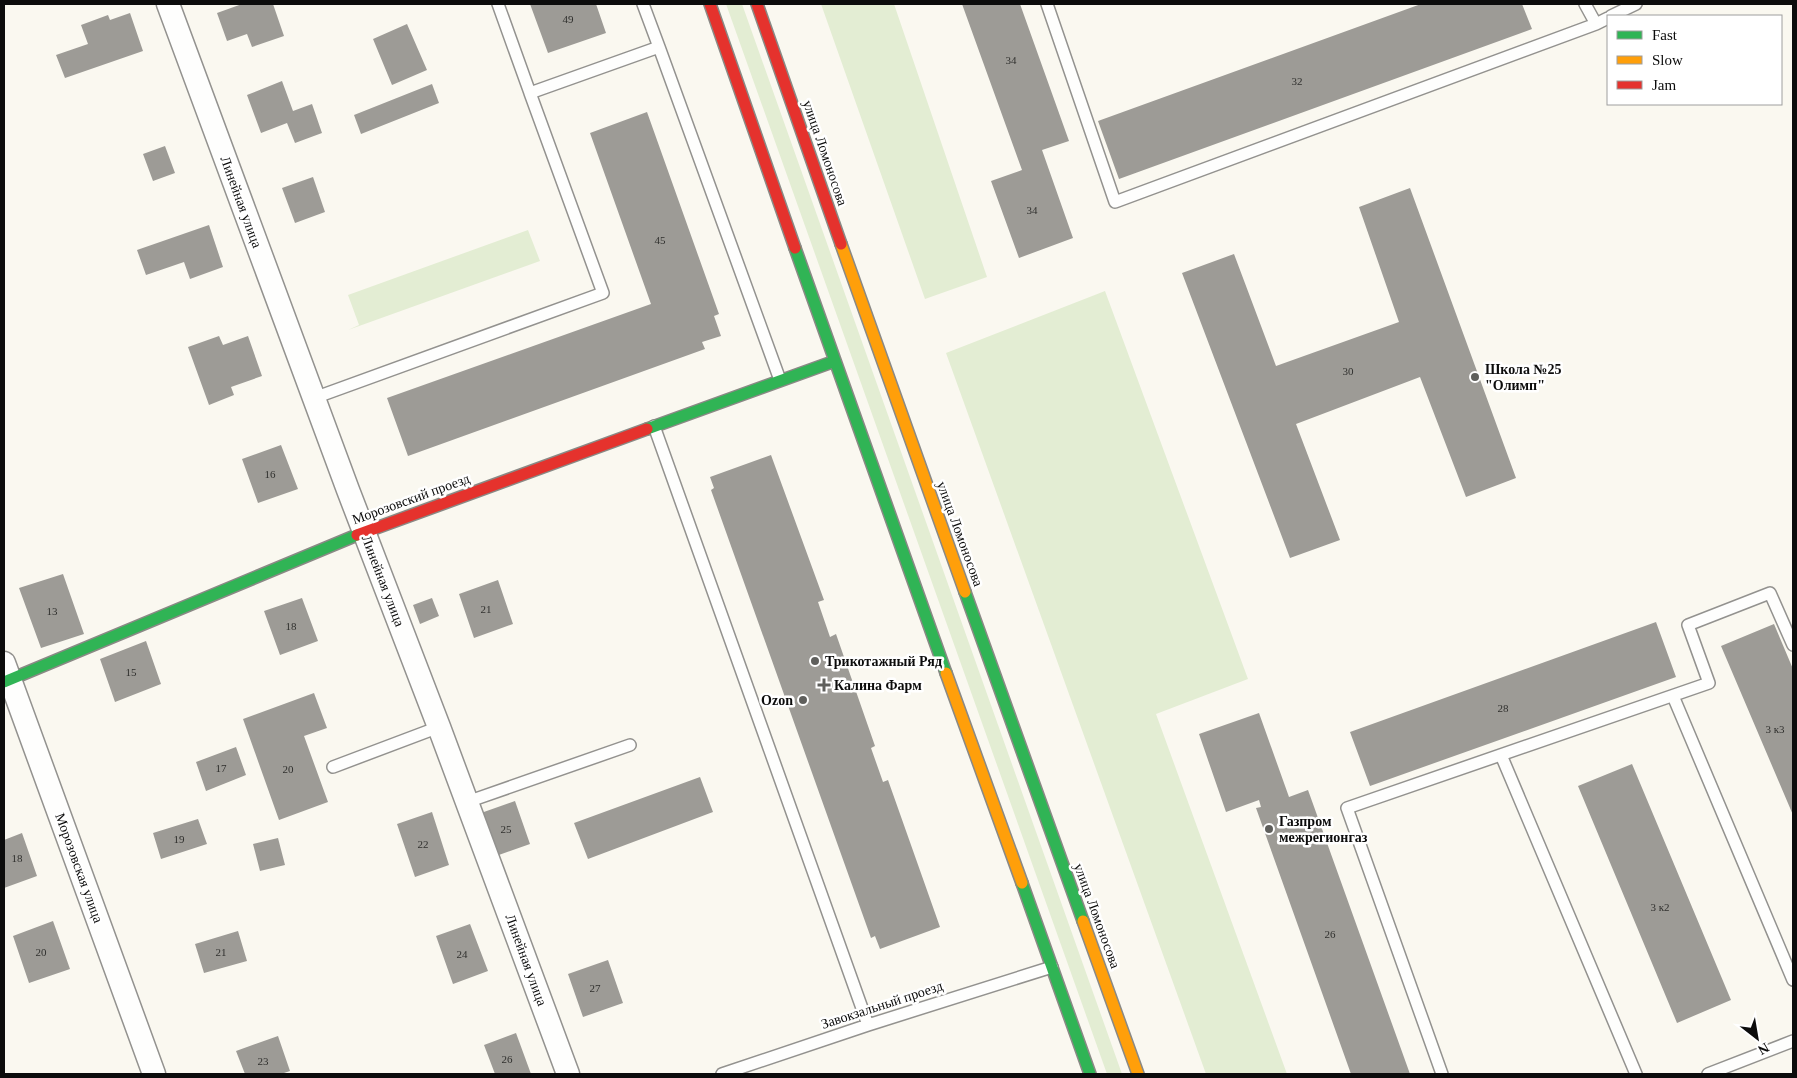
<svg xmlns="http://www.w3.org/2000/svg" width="1797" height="1078" viewBox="0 0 1797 1078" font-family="'Times New Roman',serif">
<rect width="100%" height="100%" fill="#faf8f0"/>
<path fill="#e3edd3" d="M726 4H742L1122 1074H1107Z
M821 4H894L987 277 925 299Z
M528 230 540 261 348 330 359 325 348 295Z
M1105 291 1248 679 1156 714 1287 1074H1206L946 353Z"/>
<path fill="#9d9b96" d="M242 4H273L284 36 252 47 247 34 227 41 217 13Z
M530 4H596L606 33 548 53Z
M962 4H1020L1069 141 1042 150 1073 238 1019 258 991 181 1022 170Z
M1421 4H1522L1532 29 1119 179 1098 121Z
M130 13 143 51 65 78 56 55 88 44 81 25 108 15 110 20Z
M407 24 427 70 392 85 373 39Z
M282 81 293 111 312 104 322 133 295 143 287 123 261 133 247 95Z
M432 84 439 103 361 134 354 115Z
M647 112 719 314 714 316 721 336 702 342 705 349 408 456 387 398 651 304 590 133Z
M165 146 175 173 153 181 143 154Z
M313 177 325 212 295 223 282 188Z
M1410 188 1516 478 1466 497 1420 377 1296 424 1340 540 1290 558 1182 273 1234 254 1276 366 1399 322 1359 207Z
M209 225 223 267 190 279 184 262 146 275 137 250Z
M219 336 223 345 248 336 262 376 231 387 234 395 209 405 188 347Z
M281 445 298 489 258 503 242 459Z
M771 455 824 600 818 602 830 637 836 634 875 746 871 748 883 782 888 780 940 927 880 949 875 936 871 938 711 490 714 488 710 477Z
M63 574 84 634 41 648 19 588Z
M498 580 513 624 474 638 459 594Z
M302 598 318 641 280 655 264 611Z
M432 598 439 616 420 624 413 605Z
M1656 622 1676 677 1370 786 1350 732Z
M1774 624 1793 669V815L1721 646Z
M146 641 161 684 115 702 100 659Z
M314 693 327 728 304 736 328 802 279 820 243 719Z
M1259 713 1289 797 1308 790 1410 1074H1351L1256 808 1261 807 1259 800 1226 812 1199 734Z
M236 747 246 775 206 791 196 762Z
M1632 764 1731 1000 1677 1023 1578 786Z
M700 777 713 812 588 859 574 823Z
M515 801 530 844 496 856 481 813Z
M432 812 449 865 415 877 397 824Z
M198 819 207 844 161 859 153 833Z
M22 833 37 876 4 888V840Z
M278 838 285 865 260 871 253 844Z
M53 921 70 969 29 983 13 936Z
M470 924 488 971 453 984 436 936Z
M238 931 247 961 204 973 195 944Z
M608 960 623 1003 583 1017 568 974Z
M516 1033 531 1074H495L484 1045Z
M278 1036 290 1071 281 1074H245L236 1051Z"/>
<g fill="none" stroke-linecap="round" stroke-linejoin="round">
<defs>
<path id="lane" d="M498 4 530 93
M643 4 659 47
M1047 4 1115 202 1596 24
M1585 4 1596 24 1608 18
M1611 16 1636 4
M314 398 603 293 530 93 659 47 780 380
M654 426 868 1025
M1673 696 1793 980
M1501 755 1636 1074
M333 767 439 727
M467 802 630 745
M722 1074 868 1025 1052 967
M1442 1074 1347 808 1709 683 1688 625 1770 593 1793 645
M1708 1074 1793 1041"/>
<path id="street" d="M168 4 348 490 439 727 568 1074
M4 663 154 1074"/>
<path id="fast" d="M795 248 946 673
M647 429 835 361
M965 592 1083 921
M4 682 357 535
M1022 883 1090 1074"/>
<path id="slow" d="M841 244 965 592
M946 673 1022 883
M1083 921 1138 1074"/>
<path id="jam" d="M710 4 795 248
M757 4 841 244
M357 535 647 429"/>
</defs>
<use href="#lane" stroke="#93928f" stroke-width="14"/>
<use href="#street" stroke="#93928f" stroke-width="25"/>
<use href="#fast" stroke="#8a8985" stroke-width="14"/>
<use href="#slow" stroke="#8a8985" stroke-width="14"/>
<use href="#jam" stroke="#8a8985" stroke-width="14"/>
<use href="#lane" stroke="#fefefd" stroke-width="11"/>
<use href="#street" stroke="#fefefd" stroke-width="22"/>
<use href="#fast" stroke="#30b455" stroke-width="11"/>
<use href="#slow" stroke="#ff9f0a" stroke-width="11"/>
<use href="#jam" stroke="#e5322d" stroke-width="11"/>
</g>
<g fill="#5f5f5c" stroke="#fff" stroke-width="2">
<circle cx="1475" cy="377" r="5"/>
<circle cx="815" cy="661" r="5"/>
<path d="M821.5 677.5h5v5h5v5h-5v5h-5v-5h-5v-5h5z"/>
<circle cx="803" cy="700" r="5"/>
<circle cx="1269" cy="829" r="5"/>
</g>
<g text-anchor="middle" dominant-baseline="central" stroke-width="5" stroke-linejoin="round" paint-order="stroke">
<g font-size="11" fill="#30302e">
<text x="568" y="19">49</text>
<text x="1011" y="60">34</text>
<text x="1297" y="81">32</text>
<text x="1032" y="210">34</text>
<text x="660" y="240">45</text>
<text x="1348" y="371">30</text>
<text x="270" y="474">16</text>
<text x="486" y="609">21</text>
<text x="52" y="611">13</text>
<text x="291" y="626">18</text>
<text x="131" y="672">15</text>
<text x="1503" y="708">28</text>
<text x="1775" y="729">3 к3</text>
<text x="221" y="768">17</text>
<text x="288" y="769">20</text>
<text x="506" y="829">25</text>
<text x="179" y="839">19</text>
<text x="423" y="844">22</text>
<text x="17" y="858">18</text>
<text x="1660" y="907">3 к2</text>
<text x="1330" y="934">26</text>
<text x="41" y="952">20</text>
<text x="221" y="952">21</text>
<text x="462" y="954">24</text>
<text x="595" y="988">27</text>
<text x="507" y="1059">26</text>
<text x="263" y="1061">23</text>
</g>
<g font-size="14" fill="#0c0c0c" stroke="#fff">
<text transform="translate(825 153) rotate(71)">улица Ломоносова</text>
<text transform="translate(241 202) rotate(70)">Линейная улица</text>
<text transform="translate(411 499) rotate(-20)">Морозовский проезд</text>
<text transform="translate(960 534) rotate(70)">улица Ломоносова</text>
<text transform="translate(383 581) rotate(69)">Линейная улица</text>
<text transform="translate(79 868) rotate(70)">Морозовская улица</text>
<text transform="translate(1097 916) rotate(70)">улица Ломоносова</text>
<text transform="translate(526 960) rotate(70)">Линейная улица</text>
<text transform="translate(882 1005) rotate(-18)">Завокзальный проезд</text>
</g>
<g font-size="14" font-weight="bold" fill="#0c0c0c" stroke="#fff" text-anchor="start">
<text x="1485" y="369">Школа №25<tspan x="1485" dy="16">"Олимп"</tspan></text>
<text x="825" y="661">Трикотажный Ряд</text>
<text x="834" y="685">Калина Фарм</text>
<text x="793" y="700" text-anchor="end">Ozon</text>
<text x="1279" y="821">Газпром<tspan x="1279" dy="16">межрегионгаз</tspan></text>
</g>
</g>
<rect width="1797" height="1078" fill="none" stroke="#0c0c0c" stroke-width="10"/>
<rect x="1607" y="15" width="175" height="90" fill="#ffffff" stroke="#9e9e9e"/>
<rect x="1617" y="31" width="25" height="8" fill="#30b455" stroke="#9e9e9e"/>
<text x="1652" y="40" font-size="15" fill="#0c0c0c">Fast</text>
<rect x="1617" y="56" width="25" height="8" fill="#ff9f0a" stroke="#9e9e9e"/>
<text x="1652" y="65" font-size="15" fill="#0c0c0c">Slow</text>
<rect x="1617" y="81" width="25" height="8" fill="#e5322d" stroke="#9e9e9e"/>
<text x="1652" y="90" font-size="15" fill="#0c0c0c">Jam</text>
<g transform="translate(1757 1038) rotate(149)" stroke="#ffffff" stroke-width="4" paint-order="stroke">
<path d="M0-4L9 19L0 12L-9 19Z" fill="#0c0c0c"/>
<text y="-8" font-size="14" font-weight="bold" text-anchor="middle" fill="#0c0c0c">N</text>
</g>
</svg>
